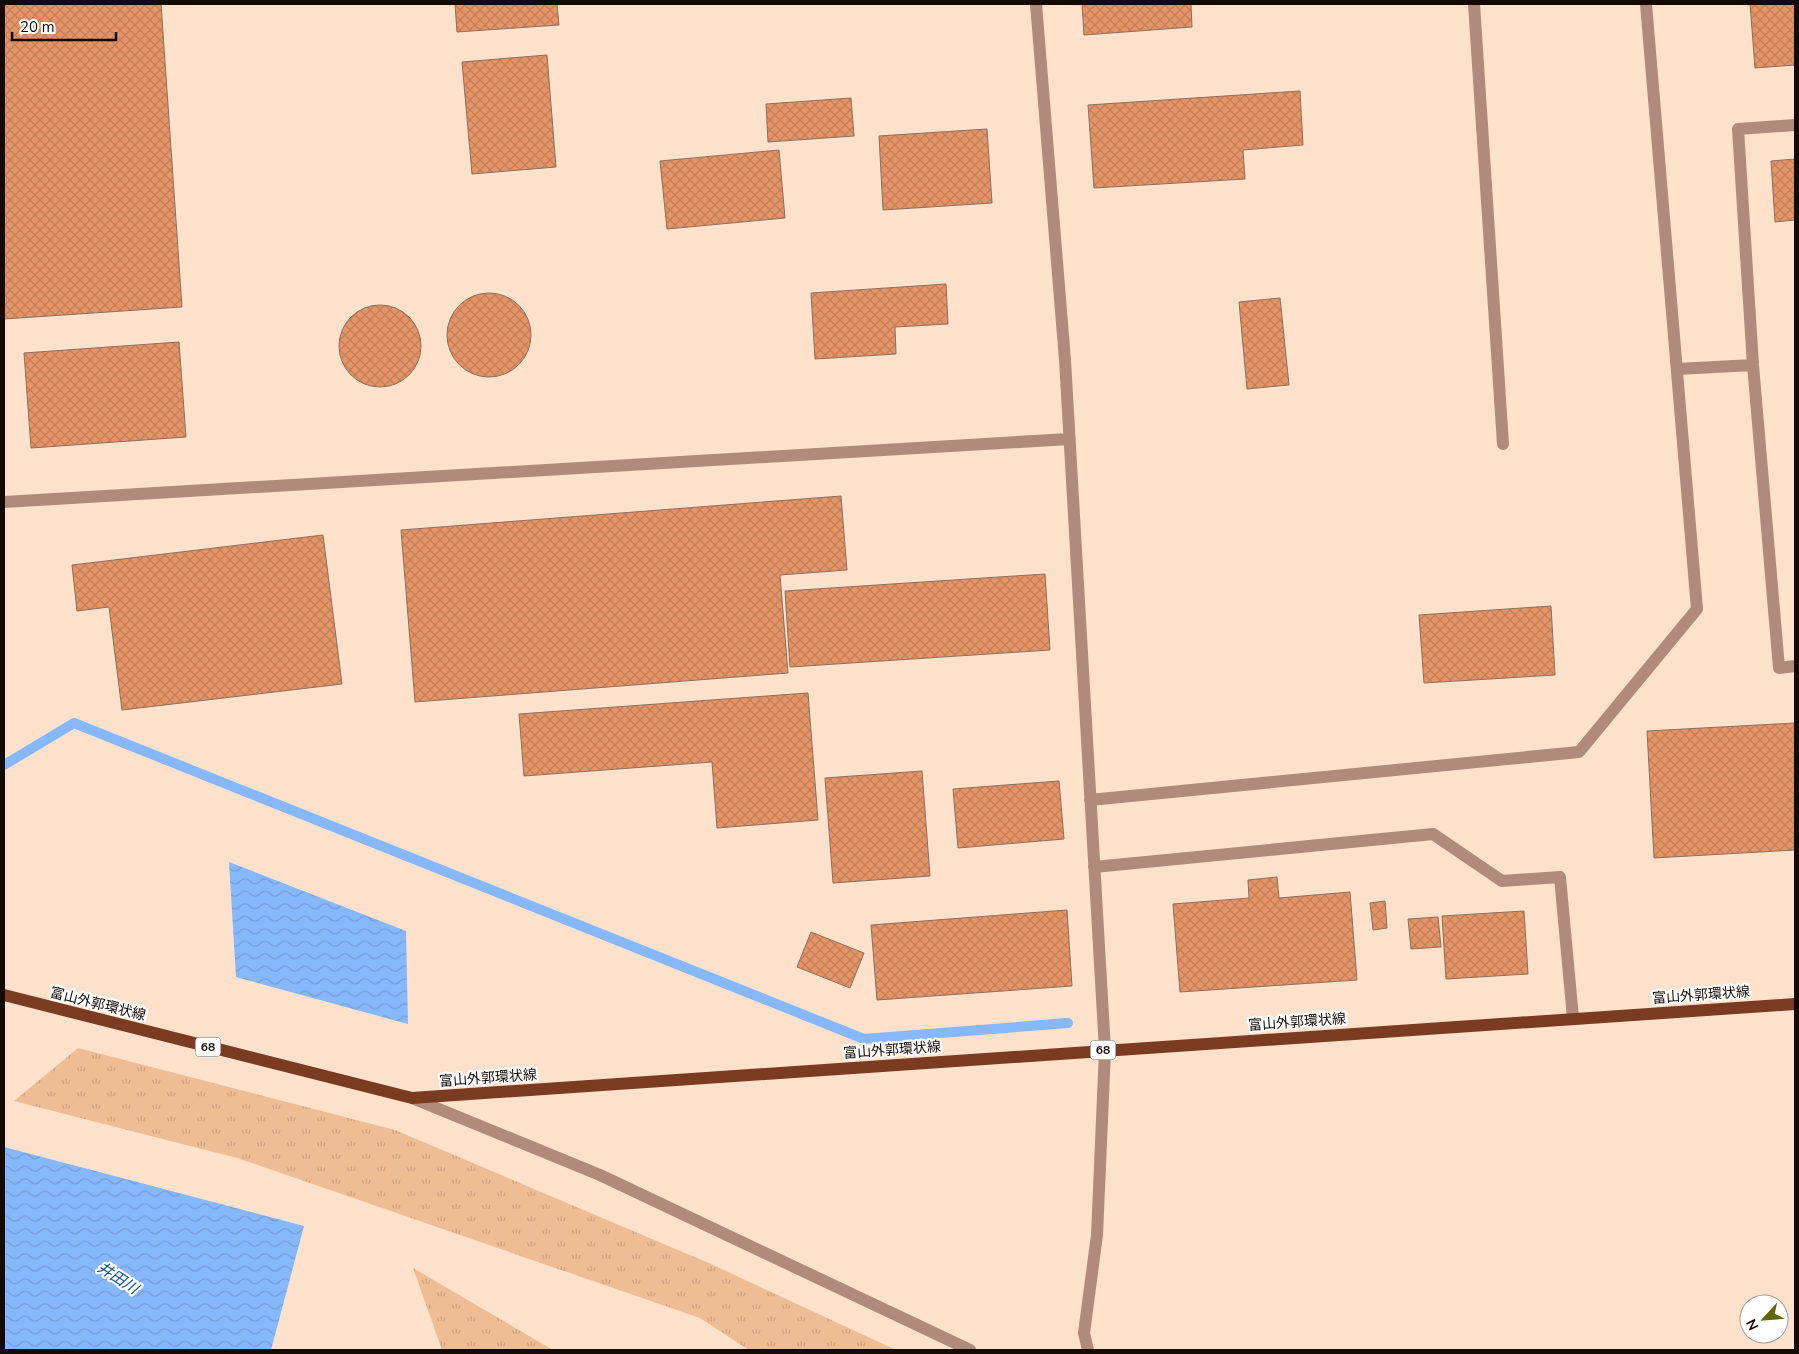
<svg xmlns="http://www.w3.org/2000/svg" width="1799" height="1354" viewBox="0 0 1799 1354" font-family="'Nunito Sans','Noto Sans JP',sans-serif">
<defs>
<pattern id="grass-tufts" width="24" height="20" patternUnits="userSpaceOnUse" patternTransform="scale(1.25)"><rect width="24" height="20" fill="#efbd94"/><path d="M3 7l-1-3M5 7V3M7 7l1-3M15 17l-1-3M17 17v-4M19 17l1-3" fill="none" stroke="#cca17e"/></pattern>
<pattern id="water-waves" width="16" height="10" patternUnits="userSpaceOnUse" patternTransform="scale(1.25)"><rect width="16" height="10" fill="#86b8ff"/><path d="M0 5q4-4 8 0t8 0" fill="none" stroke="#739dd9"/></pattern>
<pattern id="building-cross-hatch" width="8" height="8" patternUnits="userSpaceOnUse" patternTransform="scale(1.25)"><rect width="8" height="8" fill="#e49467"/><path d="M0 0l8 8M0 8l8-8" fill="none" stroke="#c37e58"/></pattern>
</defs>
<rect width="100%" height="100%" fill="#fee1cb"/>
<path fill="url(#grass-tufts)" d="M78 1048 395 1130 711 1264 896 1350H749L700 1318 237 1158 14 1101Z
M413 1268 553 1350H442Z"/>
<path fill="url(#water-waves)" d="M229 862 406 931 408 1024 236 977Z
M4 1147 304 1226 271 1350H4Z"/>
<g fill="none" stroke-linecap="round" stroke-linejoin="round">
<path stroke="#86b8ff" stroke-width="10" d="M4 765 74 723 864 1039 1068 1023"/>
</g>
<path fill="url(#building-cross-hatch)" stroke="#8c6f60" d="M4 4H161L182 307 4 319Z
M455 4H557L559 25 457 32Z
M1082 4H1191L1192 27 1084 35Z
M1750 4H1795V65L1755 68Z
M547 55 556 167 472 174 462 62Z
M1300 91 1303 145 1243 150 1245 179 1094 188 1088 105Z
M851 98 854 136 768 142 766 104Z
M987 129 992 203 883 210 879 136Z
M779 150 785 218 667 229 660 161Z
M1795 159V220L1775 222 1771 161Z
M946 284 948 324 895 327 896 354 815 359 811 293Z
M447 335a42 42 0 1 1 84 0a42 42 0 1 1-84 0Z
M1280 298 1289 385 1247 389 1239 302Z
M339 346a41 41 0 1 1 82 0a41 41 0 1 1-82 0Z
M179 342 186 437 31 448 24 353Z
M841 496 847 570 780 575 788 673 415 702 401 530Z
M323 535 342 684 122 710 109 607 77 611 72 565Z
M1045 574 1050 650 790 667 785 591Z
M1551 606 1555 675 1424 683 1419 615Z
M808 693 818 820 717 828 712 762 524 776 519 714Z
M1795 723V850L1654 858 1647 731Z
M922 771 930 876 833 883 825 778Z
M1059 781 1064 839 958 848 953 789Z
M1277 877 1279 898 1350 892 1357 980 1180 992 1173 904 1249 898 1248 880Z
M1385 901 1387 928 1373 930 1370 903Z
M1067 910 1072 986 877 1000 871 925Z
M1524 911 1528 974 1446 979 1442 916Z
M1438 917 1441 947 1411 949 1408 919Z
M811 932 864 953 850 988 797 967Z"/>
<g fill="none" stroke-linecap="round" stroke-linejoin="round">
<path stroke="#b08a7b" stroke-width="12" d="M1036 4 1065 360 1105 1050 1097 1235 1084 1333 1088 1350
M1474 4 1503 444
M1795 125 1738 129 1753 365 1779 668 1795 666
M1677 369 1753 365
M4 502 1069 439
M1090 800 1579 752 1697 609 1646 4
M1094 867 1433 834 1502 881 1560 877 1573 1018
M412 1098 600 1175 970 1350"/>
<path stroke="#7b3b20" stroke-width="12" d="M4 995 412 1098 1795 1004"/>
</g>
<g text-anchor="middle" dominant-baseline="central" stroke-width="4.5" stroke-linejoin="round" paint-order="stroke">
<g fill="#fff" stroke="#5a544f" stroke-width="1">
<rect x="195.5" y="1037.5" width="25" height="19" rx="4"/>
<rect x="1090.5" y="1040.5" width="25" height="19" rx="4"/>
</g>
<g font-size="12" font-weight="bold" fill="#130a04">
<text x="208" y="1047">68</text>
<text x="1103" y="1050">68</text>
</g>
<g font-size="14" fill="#130a04" stroke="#fff">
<text transform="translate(1701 995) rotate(-4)">富山外郭環状線</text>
<text transform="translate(98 1004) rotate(14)">富山外郭環状線</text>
<text transform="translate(1297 1022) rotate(-4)">富山外郭環状線</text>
<text transform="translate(892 1050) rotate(-4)">富山外郭環状線</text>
<text transform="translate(488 1078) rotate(-4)">富山外郭環状線</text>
</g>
<g font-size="15" font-style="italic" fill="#0f50a0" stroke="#fff">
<text transform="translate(118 1278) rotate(33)">井田川</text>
</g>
</g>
<rect width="1799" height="1354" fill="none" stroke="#130a04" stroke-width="10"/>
<g transform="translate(1764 1319) rotate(244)"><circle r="24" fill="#ffffff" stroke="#a19d9b"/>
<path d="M0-4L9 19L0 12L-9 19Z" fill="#626706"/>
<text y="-8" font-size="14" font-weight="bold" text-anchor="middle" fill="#130a04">N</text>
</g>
<path d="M12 32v8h104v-8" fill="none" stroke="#130a04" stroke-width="2.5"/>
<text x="20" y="32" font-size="15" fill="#130a04" stroke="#ffffff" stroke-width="4" paint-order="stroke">20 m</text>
</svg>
